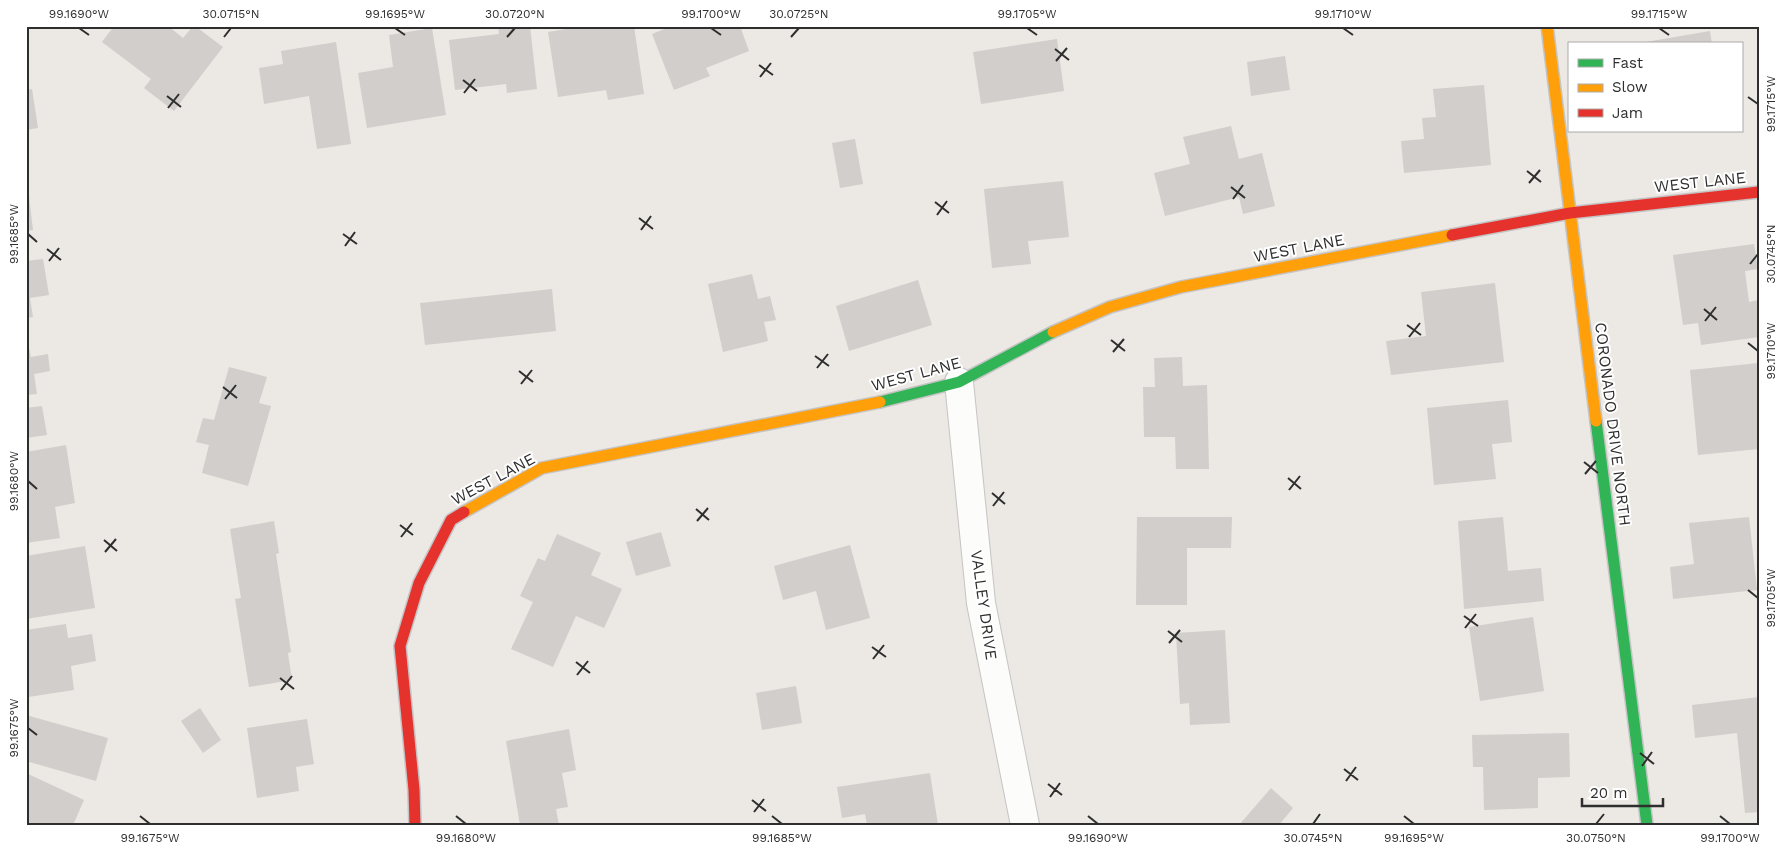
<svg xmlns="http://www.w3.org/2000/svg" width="1785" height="851" viewBox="0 0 1785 851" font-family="'Work Sans',sans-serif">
<rect width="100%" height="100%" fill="#ece8e4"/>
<path fill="#d1cecb" d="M114 26H168L183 38 193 26H195L223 47 174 111 144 88 151 79 102 42Z
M498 26H530L537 89 507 93 506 84 455 90 449 40 499 34Z
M584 26H634L644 94 608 100 606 90 558 97 548 32Z
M672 26H740L749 51 706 68 710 76 674 90 652 34Z
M432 28 446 115 367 128 358 73 393 67 389 35Z
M1710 31 1712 44H1640V43Z
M1057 39 1064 91 981 104 973 52Z
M336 42 351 144 317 149 309 96 264 104 259 68 283 64 281 51Z
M1285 56 1290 90 1251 96 1247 62Z
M1484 85 1491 165 1404 173 1401 141 1424 139 1422 118 1436 117 1433 89Z
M32 89 38 128 26 130V90Z
M1231 126 1239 159 1262 153 1275 206 1243 214 1239 197 1165 216 1154 173 1190 164 1183 137Z
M855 139 863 184 840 188 832 143Z
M26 172 33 230 26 231Z
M1063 181 1069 237 1028 241 1031 264 992 268 984 189Z
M1754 244 1758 269 1745 271 1749 302 1759 300V337L1701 345 1698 323 1683 325 1673 255Z
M43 259 49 295 30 298 33 317 26 318V261Z
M752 274 758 299 770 296 776 320 764 322 768 341 723 352 708 284Z
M918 280 932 325 849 351 836 306Z
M1495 283 1504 362 1391 375 1386 341 1426 336 1421 292Z
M552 289 556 331 425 345 420 303Z
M26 334 31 357 48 354 50 371 34 374 37 394 26 395Z
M1182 357 1183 386 1207 385 1209 469H1176L1175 437H1144L1143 387H1155L1154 358Z
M1759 363V449L1698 455 1690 370Z
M229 367 267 377 259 403 271 406 248 486 202 473 209 445 196 442 203 418 214 420Z
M1508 400 1512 442 1492 444 1496 479 1434 485 1427 408Z
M42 406 47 435 26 438V408Z
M66 445 75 503 55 507 60 538 26 543V452Z
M1137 517H1232L1231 548H1187V605H1136Z
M1503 517 1508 571 1541 568 1544 601 1464 609 1458 521Z
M1749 517 1757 590 1673 599 1670 567 1694 564 1689 523Z
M274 521 279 553 276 554 291 652 288 653 292 680 249 687 235 599 241 598 230 529Z
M661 532 671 566 636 576 626 542Z
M557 534 601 553 591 575 622 589 604 628 576 616 553 667 511 649 533 602 520 596 538 558 545 561Z
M850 545 870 618 826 630 816 591 783 600 774 566Z
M85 546 95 608 26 619V556Z
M1533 617 1544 691 1480 701 1469 627Z
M66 624 68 638 92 634 96 661 71 666 74 690 28 697 26 630Z
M1225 630 1230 723 1190 725 1189 703 1180 704 1176 633Z
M796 686 802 723 762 730 756 693Z
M1759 697V812L1745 813 1737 733 1695 738 1692 705Z
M200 708 221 740 203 753 181 721Z
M26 715 108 738 96 781 26 761Z
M307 719 314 764 296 767 299 791 257 798 247 728Z
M569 729 576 770 562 773 568 807 556 809 559 825H520L506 741Z
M1569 733 1570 777 1538 778V808L1484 810 1483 767H1473L1472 735Z
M26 773 84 800 73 825H26Z
M930 773 938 825H867L865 814 842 818 837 787Z
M1271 788 1293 808 1279 825H1239Z"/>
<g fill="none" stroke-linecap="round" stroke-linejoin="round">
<defs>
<path id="street" d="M959 382 981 603 1025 825"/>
<path id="fast" d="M880 402 959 382 1053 332
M1596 421 1647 825"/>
<path id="slow" d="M1547 26 1596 421
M1053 332 1110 307 1181 287 1452 235
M464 512 542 468 880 402"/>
<path id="jam" d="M1452 235 1570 213 1759 192
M415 825 414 790 400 646 419 583 451 520 464 512"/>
</defs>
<use href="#street" stroke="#c5c4c5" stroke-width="30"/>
<use href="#fast" stroke="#c5c4c5" stroke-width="14"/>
<use href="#slow" stroke="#c5c4c5" stroke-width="14"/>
<use href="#jam" stroke="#c5c4c5" stroke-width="14"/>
<use href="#street" stroke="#fcfcfb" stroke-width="28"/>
<use href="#fast" stroke="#30b455" stroke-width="11"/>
<use href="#slow" stroke="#ff9f0a" stroke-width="11"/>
<use href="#jam" stroke="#e5322d" stroke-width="11"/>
</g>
<path fill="none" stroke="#2e2e2e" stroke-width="2" d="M79 28 89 35M395 28 405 35M711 28 721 35M1027 28 1037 35M1343 28 1353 35M1659 28 1669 35M224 37 231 28M507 37 515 28M791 37 799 28M1055 49 1069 60M1056 61 1067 48M759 65 773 75M760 77 771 63M463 80 477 91M464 93 475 79M167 96 181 107M1748 97 1758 104M168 108 179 94M1527 171 1541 182M1529 183 1540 170M1231 187 1245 198M1233 199 1243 185M935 202 949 213M937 215 947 201M639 218 653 229M641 230 651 216M28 234 37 242M343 234 357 244M345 246 355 232M47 249 61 260M49 261 59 248M1750 264 1758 254M1704 309 1717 320M1705 321 1716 307M1407 325 1421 335M1409 337 1420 323M1111 340 1125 351M1748 343 1758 351M1113 352 1124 339M815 356 829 366M817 368 828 354M519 371 533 382M521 384 532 370M223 387 237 398M225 399 236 385M1584 462 1598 473M1585 474 1596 461M1288 478 1301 489M28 481 37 489M1289 490 1300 476M992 493 1005 504M993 506 1004 492M696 509 709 520M697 521 708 508M400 525 413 535M401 537 412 523M104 540 117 551M105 552 116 539M1748 590 1758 598M1464 616 1478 626M1465 628 1476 614M1168 631 1182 642M1169 643 1180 630M872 647 886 657M873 659 884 645M576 662 590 673M577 675 588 661M280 678 294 689M281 690 292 676M28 728 37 735M1640 753 1654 764M1642 766 1652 752M1344 769 1358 780M1346 781 1356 767M1048 784 1062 795M1050 797 1060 783M752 800 766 811M754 812 764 799M140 816 150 824M456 816 466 824M772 816 782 824M1088 816 1098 824M1404 816 1414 824M1720 816 1730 824M1313 824 1320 814M1596 824 1604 814"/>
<g text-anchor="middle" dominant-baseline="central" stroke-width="4" stroke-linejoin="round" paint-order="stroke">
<g font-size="16" fill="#2e2e2e" stroke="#fff">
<text transform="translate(1700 182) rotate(-6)">WEST LANE</text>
<text transform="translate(1299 248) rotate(-11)">WEST LANE</text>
<text transform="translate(916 374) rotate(-15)">WEST LANE</text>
<text transform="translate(1613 424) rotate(83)">CORONADO DRIVE NORTH</text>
<text transform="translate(493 479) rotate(-28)">WEST LANE</text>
<text transform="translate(984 605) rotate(82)">VALLEY DRIVE</text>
</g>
</g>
<rect width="1785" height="851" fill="none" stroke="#ffffff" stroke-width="55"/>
<rect x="1568" y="42" width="175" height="90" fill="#ffffff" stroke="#ababab"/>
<rect x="1578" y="59" width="25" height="8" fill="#30b455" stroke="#ababab"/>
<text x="1612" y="68" font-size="15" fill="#2e2e2e">Fast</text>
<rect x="1578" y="84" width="25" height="8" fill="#ff9f0a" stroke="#ababab"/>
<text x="1612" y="92" font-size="15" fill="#2e2e2e">Slow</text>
<rect x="1578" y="109" width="25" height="8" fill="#e5322d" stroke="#ababab"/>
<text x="1612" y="118" font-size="15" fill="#2e2e2e">Jam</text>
<path d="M1582 798v8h81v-8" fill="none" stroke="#2e2e2e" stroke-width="2.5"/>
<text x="1590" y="798" font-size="15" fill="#2e2e2e" stroke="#ffffff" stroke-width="4" paint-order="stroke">20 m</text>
<rect x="28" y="28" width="1730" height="796" fill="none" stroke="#2e2e2e" stroke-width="2"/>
<g font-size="12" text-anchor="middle" fill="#2e2e2e">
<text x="79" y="18">99.1690°W</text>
<text x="231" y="18">30.0715°N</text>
<text x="395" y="18">99.1695°W</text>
<text x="515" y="18">30.0720°N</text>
<text x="711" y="18">99.1700°W</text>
<text x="799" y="18">30.0725°N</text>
<text x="1027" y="18">99.1705°W</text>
<text x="1343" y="18">99.1710°W</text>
<text x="1659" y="18">99.1715°W</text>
<text transform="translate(1771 104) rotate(-90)" y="4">99.1715°W</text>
<text transform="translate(14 234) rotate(-90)" y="4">99.1685°W</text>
<text transform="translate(1771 254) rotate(-90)" y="4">30.0745°N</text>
<text transform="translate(1771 351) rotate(-90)" y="4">99.1710°W</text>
<text transform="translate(14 481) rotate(-90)" y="4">99.1680°W</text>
<text transform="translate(1771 598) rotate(-90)" y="4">99.1705°W</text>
<text transform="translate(14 728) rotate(-90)" y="4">99.1675°W</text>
<text x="150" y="842">99.1675°W</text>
<text x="466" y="842">99.1680°W</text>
<text x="782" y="842">99.1685°W</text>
<text x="1098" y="842">99.1690°W</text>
<text x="1313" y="842">30.0745°N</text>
<text x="1414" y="842">99.1695°W</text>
<text x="1596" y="842">30.0750°N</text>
<text x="1730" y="842">99.1700°W</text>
</g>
</svg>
